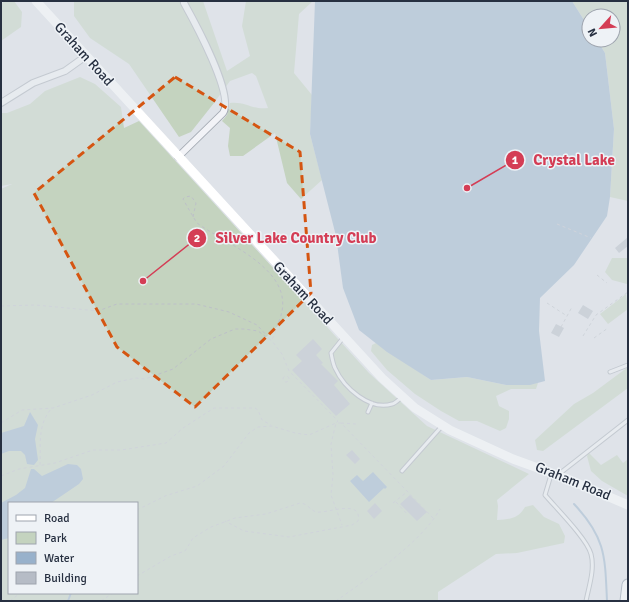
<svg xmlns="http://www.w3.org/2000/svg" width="629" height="602" viewBox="0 0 629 602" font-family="Signika,sans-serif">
<rect width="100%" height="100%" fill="#dfe3e9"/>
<path fill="#c4d3bf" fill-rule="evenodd" d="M4 1H14L22 12 21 27 1 41V5Z
M74 1H203L227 71 250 56 242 26 246 1H313L299 14 294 73 312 95 310 134 322 180 301 199 287 183 275 133 243 156H230L228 146 230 128 222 121 227 115 230 103C245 101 252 110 268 108L256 76 252 73 230 81 214 103 191 132 179 137 129 64 90 38 74 16Z
M572 1H628V201L610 197 614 129 605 53 597 40H613V16H589V28Z
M80 77 95 84 121 107 124 128 139 121 369 373 427 426 529 474 497 500 498 506 497 520C510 519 518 519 525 507L533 505 544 517 559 524 565 536 564 543 517 553 496 554 438 592V601H1V189L12 184 1 186V113H7L30 104 45 91ZM9 503H137V593H9Z
M612 258H628L627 284 612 280 605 272Z
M626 294 628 309 608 324 600 314Z
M376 343 431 380 467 377 506 385 538 383 536 389H511L496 396 499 406 509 411V419L506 428 500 431 477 421H459L441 411 415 394 387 370 371 351 372 345Z
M628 367V388L543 451 537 450 535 440 574 404 593 393Z
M589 453 601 465 617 455 623 463 628 459V496L602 481 591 471 587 456Z"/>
<path fill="#98b1cb" d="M315 1H572L589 28V40H597L605 53 614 129 610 197 607 216 574 265 540 298 539 331 545 381 530 385H506L467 377 431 380 387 352 359 330 343 288 336 236 310 134Z
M30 412 38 425 35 439 38 460 34 465 27 464 25 455 21 451H9L1 454V433L24 426Z
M68 464 77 465 81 469 83 479 79 484 51 503H9V538L1 540V503L16 495 25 488 31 469H34L42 476Z
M373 472 387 487 385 489 384 488 369 502 350 481 357 475 363 481Z"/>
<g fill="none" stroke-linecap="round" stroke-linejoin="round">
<path stroke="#98b1cb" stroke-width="2" d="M574 504C606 538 605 557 607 601
M68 601 71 593"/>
</g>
<path fill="#b6bcc6" d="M628 237V246L619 253 615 248Z
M583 305 593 311 588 319 578 313Z
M556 324 564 328 559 337 551 333Z
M313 339 322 349 316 355 323 363 321 364 338 381 334 385 350 404 336 416 292 370 302 361 296 355Z
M352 450 360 459 355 464 346 455Z
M410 495 427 512 417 521 400 504Z
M375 503 382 511 374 519 367 511Z"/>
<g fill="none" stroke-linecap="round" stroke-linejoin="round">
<defs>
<path id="service" d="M343 338 331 353C332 358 333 364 335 368 344 388 370 411 392 404 396 403 399 399 402 397
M610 372 628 365
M368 412 372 403
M402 471 442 426
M559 474 628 420
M551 475 545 495C557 509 587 539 591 554 595 569 589 586 586 601"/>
<path id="minor" d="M1 103 33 83 65 71 86 56
M178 157 223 113C235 96 194 21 184 3"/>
<path id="motorway" d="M626 601 628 585"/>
</defs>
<use href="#service" stroke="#a4aab3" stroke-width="5"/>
<use href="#minor" stroke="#a4aab3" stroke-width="8"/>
<use href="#motorway" stroke="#8590a0" stroke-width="13"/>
<path stroke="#bdc0c8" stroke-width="1" stroke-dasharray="3 3" stroke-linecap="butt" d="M193 217 196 203 191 196 185 197 183 199C188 208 192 215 197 223 227 245 300 271 279 321 276 328 276 335 271 340
M557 224 591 238
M597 275 607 283
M547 303 567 316
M1 306 36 305 98 311 117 304H196L229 312 257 325 269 338
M561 327 572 307
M583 336 596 315 628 292
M594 338 608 328
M283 379a3 3 0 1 1 6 0a3 3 0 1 1-6 0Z
M1 423 22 410 53 408 92 395 117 382 136 378 145 379 173 369 211 339 235 329H244L258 331 272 341 282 354 289 371 338 421 336 423H341L434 519
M341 423 356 424
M40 465C41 445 37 426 51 409
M1 476 19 469 55 463 93 450H121L166 443 183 428 214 408H255L258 410 262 420 271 425
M396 502 408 515
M393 503 407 492
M137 510 165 496 197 486 224 466 249 433 258 427 272 426 295 433 309 435 336 423 331 444 333 475 331 495 342 525
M137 576 171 556 185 551 193 538 211 527 235 518 266 514 300 503C307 503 310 510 316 512 326 514 363 498 358 521L352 525 289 537 244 531 225 521
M10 601 20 593
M101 601 113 593
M336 601C367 579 422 542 440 509"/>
<use href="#service" stroke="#f2f3f7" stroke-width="3"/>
<use href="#minor" stroke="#f2f3f7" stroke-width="6"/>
<path stroke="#fff" stroke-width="9" d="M36 1 382 378 415 408 450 430 513 459 565 478 628 505"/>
<use href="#motorway" stroke="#fff" stroke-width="11"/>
</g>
<path d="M0 0H629V602H0ZM175 77 300 152 311 293 195 407 117 347 34 193Z" fill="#dfe3e9" fill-opacity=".55" fill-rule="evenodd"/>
<path fill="none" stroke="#d55511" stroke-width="3" stroke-dasharray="8 5" stroke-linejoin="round" d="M175 77 300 152 311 293 195 407 117 347 34 193Z"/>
<g text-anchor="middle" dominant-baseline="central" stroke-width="3" stroke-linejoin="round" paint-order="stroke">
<g font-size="14" fill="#273041" stroke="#eef2f6">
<text transform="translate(84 54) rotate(48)">Graham Road</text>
<text transform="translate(303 293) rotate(47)">Graham Road</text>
<text transform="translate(573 481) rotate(22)">Graham Road</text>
</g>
</g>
<path fill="none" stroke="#d43d55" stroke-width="1.5" d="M467 188L515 160M143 281L197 238"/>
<g fill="#d43d55" stroke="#eef2f6" stroke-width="1.5">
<circle cx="467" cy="188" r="4"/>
<circle cx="143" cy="281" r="4"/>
<circle cx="515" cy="160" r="10"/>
<circle cx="197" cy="238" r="10"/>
</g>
<g font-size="12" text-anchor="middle" font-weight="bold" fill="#fff">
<text x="515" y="164">1</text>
<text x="197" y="242">2</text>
</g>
<g font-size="15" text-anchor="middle" font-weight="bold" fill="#d43d55" stroke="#eef2f6" stroke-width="3" stroke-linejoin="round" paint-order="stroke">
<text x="574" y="165">Crystal Lake</text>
<text x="296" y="243">Silver Lake Country Club</text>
</g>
<rect width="629" height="602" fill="none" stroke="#273041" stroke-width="4"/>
<rect x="8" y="502" width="130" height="92" fill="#eef2f6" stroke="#9ea4ae"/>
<rect x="16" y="515" width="20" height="6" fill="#ffffff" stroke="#9ea4ae"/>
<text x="44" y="522" font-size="12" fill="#273041">Road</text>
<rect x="16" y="532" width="20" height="12" fill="#c4d3bf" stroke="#9ea4ae"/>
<text x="44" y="542" font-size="12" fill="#273041">Park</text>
<rect x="16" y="552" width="20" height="12" fill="#98b1cb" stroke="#9ea4ae"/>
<text x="44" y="562" font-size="12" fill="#273041">Water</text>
<rect x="16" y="572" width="20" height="12" fill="#b6bcc6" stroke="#9ea4ae"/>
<text x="44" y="582" font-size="12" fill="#273041">Building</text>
<g transform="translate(601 28) rotate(243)"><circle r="19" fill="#eef2f6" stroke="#9ea4ae"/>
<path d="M0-3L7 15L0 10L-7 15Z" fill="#d43d55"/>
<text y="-6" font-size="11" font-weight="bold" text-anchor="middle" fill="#273041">N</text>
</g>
</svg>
